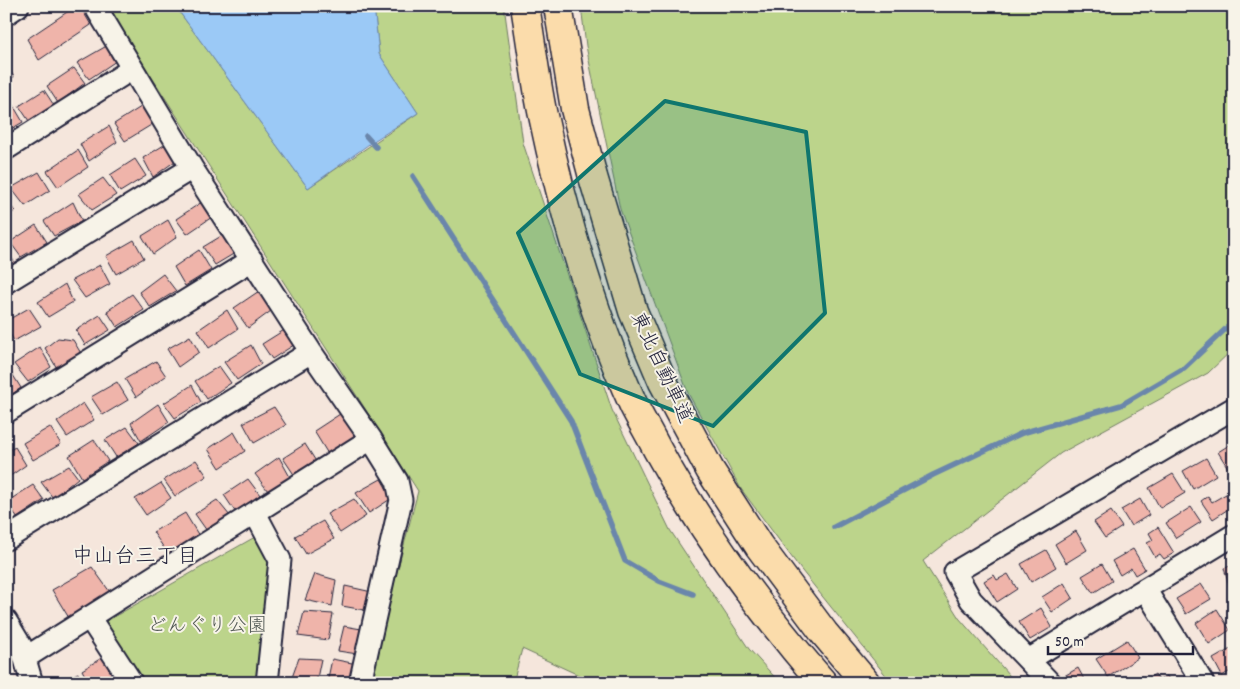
<svg xmlns="http://www.w3.org/2000/svg" width="1240" height="689" viewBox="0 0 1240 689" font-family="Dekko,'Klee One',sans-serif">
<rect width="100%" height="100%" fill="#f5e6dc"/>
<filter id="ink" filterUnits="userSpaceOnUse"><feTurbulence type="fractalNoise" baseFrequency=".02" numOctaves="2"/><feDisplacementMap in="SourceGraphic" scale="10" xChannelSelector="R" yChannelSelector="G"/><feConvolveMatrix kernelMatrix="1 2 1 2 8 2 1 2 1" color-interpolation-filters="sRGB"/></filter>
<g filter="url(#ink)">
<path fill="#bcd48b" stroke="#6f7b63" d="M106 6H175L308 188 418 113 379 54 374 6H504L523 143 612 410 670 530 749 649 780 683H596L522 649 513 683H368L418 491Z
M581 6H1234V348L1208 373 1061 453 923 561 959 618 1016 683H892L802 571 741 489 688 393 620 209 586 46Z
M262 533 272 563 256 683H201L142 678 103 623Z"/>
<path fill="#9bc9f6" stroke="#6b86ab" d="M175 6H374L379 54 418 113 372 142 308 188Z"/>
<g fill="none" stroke-linecap="round" stroke-linejoin="round">
<path stroke="#6b86ab" stroke-width="5.5" d="M366 136 376 147
M413 176 571 421 625 561 659 581 693 594
M834 527 933 475 1022 433 1121 405 1184 368 1234 321"/>
</g>
<path fill="#efb4aa" stroke="#22223b" d="M76 6H80L91 25 39 60 27 39Z
M110 44 119 59 89 79 77 63Z
M6 64 14 77 6 82Z
M74 68 85 83 58 103 47 86Z
M44 90 55 107 29 121 19 106Z
M13 105 23 122 6 132V109Z
M144 105 156 122 125 141 114 124Z
M109 126 117 142 89 161 80 144Z
M169 142 178 159 153 177 143 158Z
M78 150 88 167 58 187 47 171Z
M135 159 146 176 120 192 110 175Z
M39 172 50 190 25 206 11 188Z
M103 178 116 195 92 210 79 194Z
M6 200 15 211 6 217Z
M205 200 215 215 187 234 176 219Z
M73 202 82 221 54 236 44 221Z
M168 220 177 237 153 254 142 236Z
M36 225 47 242 21 257 10 242Z
M228 232 240 250 215 265 203 247Z
M134 240 144 258 116 274 106 256Z
M6 248 16 265 6 271Z
M199 250 211 270 185 286 174 267Z
M100 265 110 284 85 298 72 280Z
M163 274 176 291 150 307 139 292Z
M65 284 73 302 48 317 38 302Z
M262 289 275 308 248 328 234 308Z
M132 294 144 310 117 327 107 311Z
M29 308 41 326 14 341 6 326V321Z
M227 310 238 329 209 348 198 330Z
M100 315 110 330 85 345 76 330Z
M289 327 300 341 272 359 262 344Z
M190 336 199 352 178 367 167 349Z
M58 338 73 340 82 355 58 370 45 348Z
M251 345 261 364 237 380 224 362Z
M40 347 51 367 28 382 14 364Z
M156 361 166 376 136 397 125 379Z
M219 366 231 383 207 399 195 381Z
M11 372 21 388 6 398V374Z
M117 382 128 400 103 415 91 397Z
M192 385 201 402 175 418 164 403Z
M83 403 94 420 67 437 57 422Z
M158 404 169 422 141 441 131 423Z
M274 407 286 425 254 443 243 423Z
M340 414 356 437 328 454 314 431Z
M50 427 61 444 33 460 23 443Z
M127 427 139 443 116 457 105 440Z
M234 432 245 451 220 468 208 449Z
M94 440 108 461 82 478 69 456Z
M1234 442V464L1228 468 1218 452Z
M305 444 317 463 295 476 283 458Z
M15 447 26 465 6 479V452Z
M279 457 290 477 268 491 255 474Z
M1206 458 1216 475 1193 489 1183 471Z
M196 460 207 476 175 496 164 480Z
M69 466 78 478 53 498 41 482Z
M1173 474 1185 493 1160 508 1149 488Z
M248 479 260 495 236 513 224 495Z
M381 479 392 498 369 513 356 493Z
M161 483 171 498 146 515 135 499Z
M33 485 44 500 17 518 8 501Z
M1226 494 1233 506 1213 519 1201 501 1208 496 1212 502Z
M354 499 366 516 340 533 327 514Z
M1140 499 1149 515 1131 526 1121 510Z
M217 500 230 516 207 531 195 514Z
M1191 507 1201 522 1176 538 1166 523Z
M1111 511 1122 527 1105 538 1094 522Z
M185 513 199 536 168 554 153 532Z
M323 521 334 539 306 554 295 536Z
M1158 527 1174 553 1164 559 1160 554 1155 557 1147 543 1153 540 1149 533Z
M1076 531 1087 550 1066 563 1055 544Z
M1133 549 1145 569 1135 575 1131 568 1120 575 1112 561Z
M1046 550 1056 567 1031 582 1021 564Z
M1102 564 1112 581 1093 593 1082 576Z
M1234 565V589L1230 590 1224 568Z
M92 567 110 592 69 618 52 590Z
M315 574 336 580 332 606 305 600Z
M1008 574 1017 589 997 602 984 581 994 575 997 580Z
M1064 583 1073 598 1052 612 1042 597Z
M1201 584 1211 599 1186 614 1176 599Z
M345 586 372 592 370 611 342 606Z
M1234 602V624L1227 604Z
M1041 608 1052 627 1030 640 1019 622Z
M1217 609 1230 630 1209 644 1196 623Z
M304 612 333 614 328 640 298 636Z
M344 626 367 630 364 655 338 651Z
M1127 640 1138 658 1108 677 1096 659Z
M6 645 12 661 6 663Z
M1234 647V669L1222 676 1213 659Z
M108 654 118 668 98 683H89L82 670Z
M299 658 321 659 316 683H290Z
M332 659 362 665 357 683H327Z
M1078 668 1085 681 1082 683H1061L1059 679Z
M78 673 83 683H57Z
M1155 674 1159 680 1167 676 1171 683H1142Z"/>
<g fill="none" stroke-linecap="round" stroke-linejoin="round">
<defs>
<path id="minor" d="M95 6 192 168 311 352 371 439 397 481 401 500 360 683
M6 14 18 6
M6 149 132 69
M6 282 192 168
M6 412 252 260
M255 513 280 560 267 683
M6 539 311 352
M1145 589 1203 683
M89 617 132 683
M6 621 21 646 32 683
M25 658 371 439
M1030 659 1234 535
M1050 683 971 600 955 572 1234 408"/>
<path id="highway" d="M525 6C531 41 535 76 542 111 563 212 591 312 634 406 641 420 650 435 657 449 703 533 760 610 823 683
M558 6 575 109 593 177 633 311 663 382 710 470 759 546 824 633 866 683"/>
</defs>
<use href="#minor" stroke="#22223b" stroke-width="25"/>
<use href="#highway" stroke="#22223b" stroke-width="31"/>
<use href="#minor" stroke="#f7f3e8" stroke-width="21"/>
<use href="#highway" stroke="#fbdcab" stroke-width="28"/>
</g>
</g>
<path fill="#0f766e" fill-opacity="0.2" stroke="#0f766e" stroke-width="4" stroke-linejoin="round" d="M665 101 806 132 825 313 713 426 580 374 518 233Z"/>
<g text-anchor="middle" dominant-baseline="central" stroke-width="4" stroke-linejoin="round" paint-order="stroke">
<g font-size="20" fill="#22223b" stroke="#f7f3e8">
<text transform="translate(660 368) rotate(65)">東北自動車道</text>
</g>
<g font-size="20" fill="#505753" stroke="#f7f3e8">
<text x="207" y="627">どんぐり公園</text>
</g>
<g font-size="21" fill="#22223b" stroke="#f7f3e8">
<text x="135" y="558">中山台三丁目</text>
</g>
</g>
<rect width="1240" height="689" fill="none" stroke="#f7f3e8" stroke-width="25"/>
<rect x="12" y="12" width="1215" height="664" fill="none" stroke="#22223b" stroke-width="2" filter="url(#ink)"/>
<path d="M1048 646v8h145v-8" fill="none" stroke="#22223b" stroke-width="2.5"/>
<text x="1055" y="646" font-size="15" fill="#22223b" stroke="#f7f3e8" stroke-width="4" paint-order="stroke">50 m</text>
</svg>
